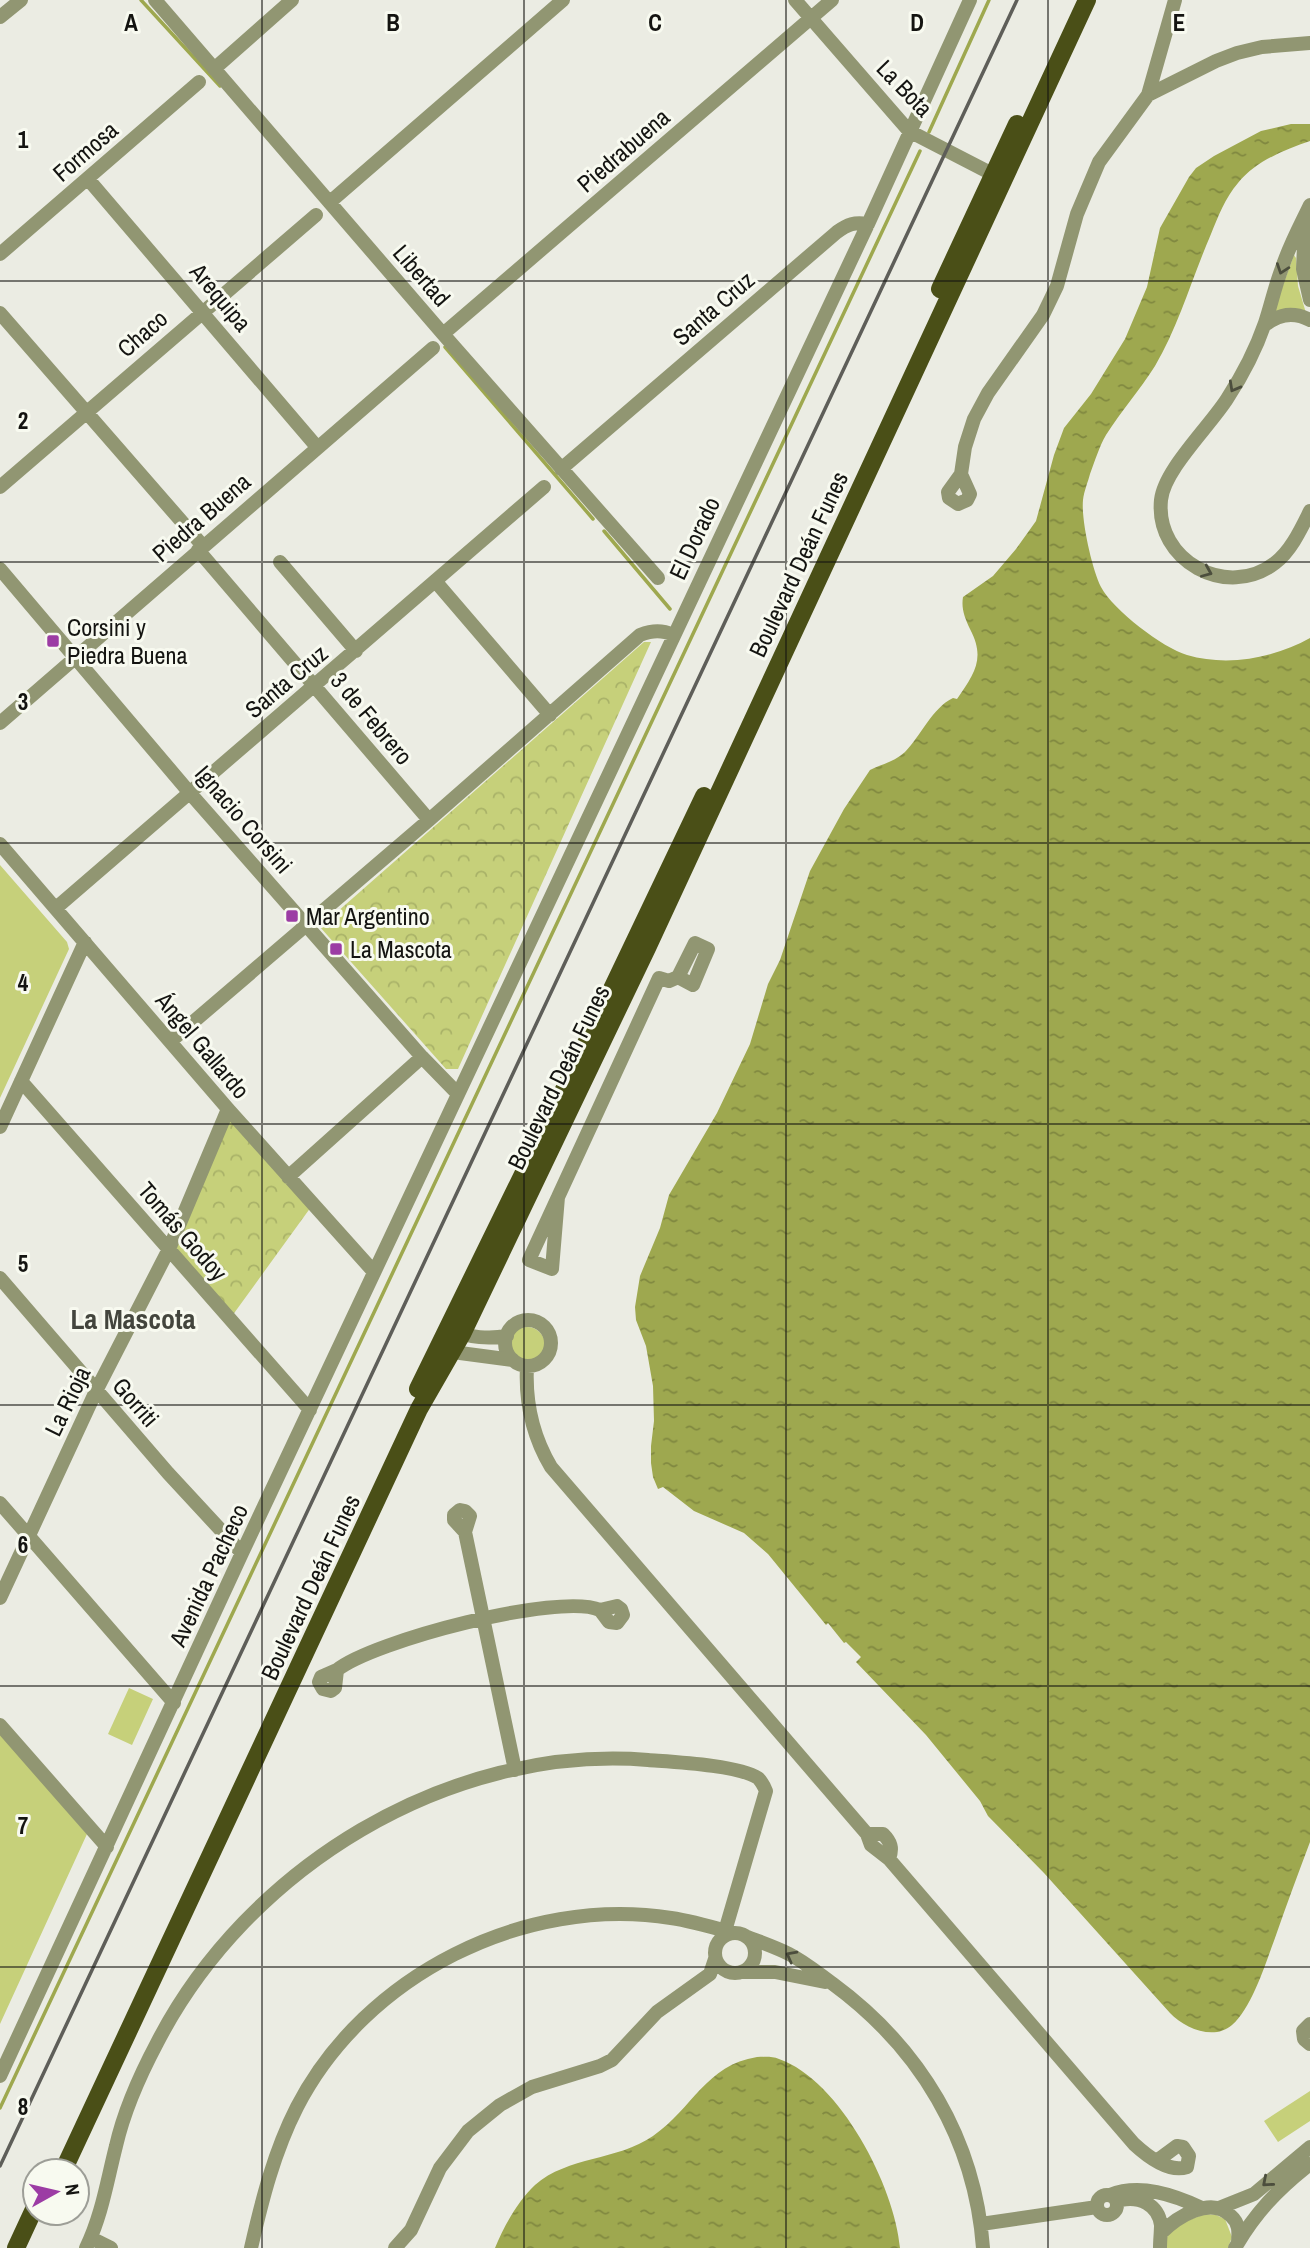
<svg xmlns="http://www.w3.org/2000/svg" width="1310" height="2248" viewBox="0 0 1310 2248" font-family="'Archivo Narrow',sans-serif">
<defs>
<pattern id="park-crowns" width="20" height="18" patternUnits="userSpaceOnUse" patternTransform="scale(1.75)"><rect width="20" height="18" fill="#c6d07a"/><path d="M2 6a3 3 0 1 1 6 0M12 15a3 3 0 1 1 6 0" fill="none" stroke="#a9b268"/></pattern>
<pattern id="water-ripples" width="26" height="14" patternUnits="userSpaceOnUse" patternTransform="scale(1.75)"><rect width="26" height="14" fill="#9ea84f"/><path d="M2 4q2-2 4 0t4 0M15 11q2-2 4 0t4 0" fill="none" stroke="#808840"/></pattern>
</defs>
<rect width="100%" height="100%" fill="#ebece3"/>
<path fill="#c6d07a" d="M1294 255 1296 258 1298 286 1306 313 1273 312Z
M0 865 67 942 69 949 0 1098Z
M509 1345a18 18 0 1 1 36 0a18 18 0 1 1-36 0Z
M129 1688 153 1699 132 1745 108 1734Z
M0 1733 87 1834 0 2024Z
M1310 2091V2121L1278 2142 1264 2121Z
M1206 2214 1216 2215 1225 2219 1232 2237 1228 2248H1166C1166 2243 1166 2236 1170 2232 1178 2224 1195 2217 1206 2214Z"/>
<path fill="url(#park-crowns)" d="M644 642H651L458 1069H446L320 927Z
M230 1117 311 1207 232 1316 172 1249Z"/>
<path fill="url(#water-ripples)" d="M1291 124H1310V141C1284 150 1256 161 1238 183 1225 198 1218 217 1211 234 1192 278 1179 325 1155 366 1140 390 1121 411 1106 435 1099 447 1095 461 1090 474 1088 482 1084 491 1083 500 1081 520 1092 569 1101 587 1113 610 1163 648 1187 655 1228 667 1274 658 1310 638V1842C1298 1874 1286 1906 1275 1938 1266 1962 1252 2008 1232 2025 1214 2041 1184 2028 1170 2013L1044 1873 988 1816 980 1801 926 1735 856 1662 861 1657 846 1642 844 1643 828 1623 826 1625 768 1554 744 1533 694 1511 663 1487 658 1489 653 1477 651 1463V1446L654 1421 653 1386 646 1346 636 1320 635 1307 640 1276 660 1228 669 1195 717 1113 750 1044 768 984 780 960 810 871 844 809 870 770C882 764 894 762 905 752 920 737 933 707 953 698L957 699C974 674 986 659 970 629 965 618 961 609 963 597L993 576 1016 549 1036 521 1054 455 1064 428 1091 394 1125 339 1147 287 1160 228 1189 177 1196 168 1214 156 1261 131Z
M757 2057C764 2057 772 2056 779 2059 840 2080 895 2187 900 2248H495C504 2226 518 2201 535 2185 568 2156 617 2161 653 2136 693 2108 706 2065 757 2057Z"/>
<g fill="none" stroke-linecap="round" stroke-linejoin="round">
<path stroke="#9ea84f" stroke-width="3.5" d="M141 0 220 86
M929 132 989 0
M445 347 593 519
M604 531 670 609
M0 2108 920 151"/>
<path stroke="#919672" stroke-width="14" d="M155 0 443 334 658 578
M795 0 909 131 1002 179
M0 17 21 0
M214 69 292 0
M1148 95 1175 0
M88 179 317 447
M330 202 563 0
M1310 205C1300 226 1289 246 1282 268 1275 286 1271 305 1265 323 1256 349 1242 376 1227 399 1209 427 1164 470 1161 500 1155 561 1227 600 1275 563 1291 551 1301 529 1310 511
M1305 222 1303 269 1310 300
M0 254 199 82
M0 313 203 546
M1264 326C1278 314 1293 311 1310 320
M443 334 832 0
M561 469 837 232C848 224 854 222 868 224
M961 474 965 447 974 419 988 393 1043 315 1057 286 1077 214 1099 162 1148 95 1216 61 1237 53 1262 47 1310 43
M961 474 970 494 967 500 958 504 949 498 948 492Z
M0 487 316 215
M198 550 429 820
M280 562 356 651
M0 569 189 792 422 1057 458 1094
M436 582 550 715
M0 723 433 348
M0 844 228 1109 374 1272
M56 908 544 487
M171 1041 429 820 640 635C653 630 662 630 674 635
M21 1081 310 1410
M0 1127 85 942
M288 1177 422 1057
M558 1197 552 1269 529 1260 659 978 669 981 678 977 693 985 708 949 695 943 678 977
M0 1278 168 1473 242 1553
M505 1343a23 23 0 1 1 46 0a23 23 0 1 1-46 0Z
M453 1330C469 1338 490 1339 507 1336
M445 1347 460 1353 513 1360
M527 1366C525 1403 532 1435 551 1467L867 1834
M0 1503 174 1703
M460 1510 465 1511 470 1516 465 1532 454 1520V1515Z
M465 1532 515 1770
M0 1598 96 1391 169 1249 228 1109
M617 1606 621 1609 623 1615 617 1623 609 1622 600 1610Z
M337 1670C373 1641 559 1592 600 1610
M337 1670 335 1688 331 1691 323 1689 319 1682 321 1677Z
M0 1725 107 1847
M889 1859C893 1848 891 1842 883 1834H867L871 1845 889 1859 1134 2144C1147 2156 1169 2173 1187 2167L1189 2156 1183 2147 1177 2146 1158 2160
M715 1953a20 20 0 1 1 40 0a20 20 0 1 1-40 0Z
M745 1936C760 1942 775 1947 789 1954 805 1962 819 1974 833 1984 920 2048 975 2139 983 2248
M744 1972H775L825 1982
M1310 2024 1303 2031 1304 2039 1310 2044
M0 2076 242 1553 868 224 970 0
M1097 2205a10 10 0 1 1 20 0a10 10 0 1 1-20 0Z
M1110 2195C1140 2183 1174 2195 1202 2208
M1121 2200C1139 2196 1158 2204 1161 2225 1161 2232 1160 2240 1160 2248
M1219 2208 1254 2194 1310 2147
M981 2224 1097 2207
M1161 2233C1177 2217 1211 2195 1231 2216 1239 2223 1239 2231 1238 2242
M91 2238 111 2248
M86 2248C102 2215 107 2181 116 2146 124 2111 140 2075 157 2043 247 1868 448 1744 648 1760 674 1762 738 1765 758 1778 762 1782 764 1786 766 1791L725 1931
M251 2248C262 2200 274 2152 297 2107 365 1975 524 1895 671 1918 692 1921 712 1927 733 1933
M395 2248 411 2230 440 2168 468 2131 500 2105 532 2087 600 2066 612 2060 657 2012 710 1974 715 1959
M1235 2248C1255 2213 1278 2189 1310 2164"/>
<path stroke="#4a4f17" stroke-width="18" d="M940 289 1017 124
M418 1389 550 1119 704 796
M63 2171 419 1409 462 1334 647 948 1087 0
M16 2248 35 2207"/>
<path stroke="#5e5e59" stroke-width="3.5" d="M0 2166 1017 0"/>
</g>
<defs><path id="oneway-chevron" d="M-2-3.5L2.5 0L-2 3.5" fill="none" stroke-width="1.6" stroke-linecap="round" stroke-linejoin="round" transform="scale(1.75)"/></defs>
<g stroke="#4c4e3d">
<use href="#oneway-chevron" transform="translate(1282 269) rotate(109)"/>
<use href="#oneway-chevron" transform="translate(1234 387) rotate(119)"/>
<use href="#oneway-chevron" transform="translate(1207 572) rotate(23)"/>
<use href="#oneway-chevron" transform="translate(791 1956) rotate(-152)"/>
<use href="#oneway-chevron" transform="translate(1267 2182) rotate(139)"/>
</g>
<path fill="none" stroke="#141411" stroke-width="2" stroke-opacity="0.55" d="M262 0V2248M524 0V2248M786 0V2248M1048 0V2248M0 281H1310M0 562H1310M0 843H1310M0 1124H1310M0 1405H1310M0 1686H1310M0 1967H1310"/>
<g fill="#9c3ca4" stroke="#f8faf0" stroke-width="2.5">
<rect x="46" y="634" width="14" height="14" rx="3.5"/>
<rect x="285" y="909" width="14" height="14" rx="3.5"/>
<rect x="329" y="942" width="14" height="14" rx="3.5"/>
</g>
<g text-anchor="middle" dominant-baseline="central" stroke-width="6" stroke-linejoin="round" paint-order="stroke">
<g font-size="24" fill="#141411" stroke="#f8faf0">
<text transform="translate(905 88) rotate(46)">La Bota</text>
<text transform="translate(623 150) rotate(-41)">Piedrabuena</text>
<text transform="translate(85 151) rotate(-41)">Formosa</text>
<text transform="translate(422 275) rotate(49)">Libertad</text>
<text transform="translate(221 297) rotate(50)">Arequipa</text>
<text transform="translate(713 308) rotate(-41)">Santa Cruz</text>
<text transform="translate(142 333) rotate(-41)">Chaco</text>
<text transform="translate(201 517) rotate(-41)">Piedra Buena</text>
<text transform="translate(694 538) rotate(-65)">El Dorado</text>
<text transform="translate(798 564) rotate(-65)">Boulevard Deán Funes</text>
<text transform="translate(286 681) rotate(-40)">Santa Cruz</text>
<text transform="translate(372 718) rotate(50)">3 de Febrero</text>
<text transform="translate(244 819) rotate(49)">Ignacio Corsini</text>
<text transform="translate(203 1045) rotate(50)">Ángel Gallardo</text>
<text transform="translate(558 1077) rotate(-64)">Boulevard Deán Funes</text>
<text transform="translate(183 1231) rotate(49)">Tomás Godoy</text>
<text transform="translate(67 1401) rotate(-64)">La Rioja</text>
<text transform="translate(136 1402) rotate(49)">Gorriti</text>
<text transform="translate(208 1575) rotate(-65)">Avenida Pacheco</text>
<text transform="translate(310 1587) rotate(-65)">Boulevard Deán Funes</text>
</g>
<g font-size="24" fill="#141411" stroke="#f8faf0" text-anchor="start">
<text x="67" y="627">Corsini y<tspan x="67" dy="28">Piedra Buena</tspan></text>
<text x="306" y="916">Mar Argentino</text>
<text x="350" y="949">La Mascota</text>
</g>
<g font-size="28" font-weight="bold" fill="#43453d" stroke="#f8faf0">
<text x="133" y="1319">La Mascota</text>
</g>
</g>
<g font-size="23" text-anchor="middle" font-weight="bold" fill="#141411" stroke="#f8faf0" stroke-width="6" stroke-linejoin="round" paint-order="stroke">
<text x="131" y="31">A</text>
<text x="393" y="31">B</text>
<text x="655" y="31">C</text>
<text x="917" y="31">D</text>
<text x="1179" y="31">E</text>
<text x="23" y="148">1</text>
<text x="23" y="429">2</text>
<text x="23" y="710">3</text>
<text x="23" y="991">4</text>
<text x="23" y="1272">5</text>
<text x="23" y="1553">6</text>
<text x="23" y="1834">7</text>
<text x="23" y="2115">8</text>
</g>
<g transform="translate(56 2192) rotate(82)"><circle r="33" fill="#f8faf0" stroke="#9d9e97" stroke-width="2"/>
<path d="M0-5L12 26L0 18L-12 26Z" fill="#9c3ca4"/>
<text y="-10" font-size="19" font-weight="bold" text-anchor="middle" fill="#141411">N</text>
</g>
</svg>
